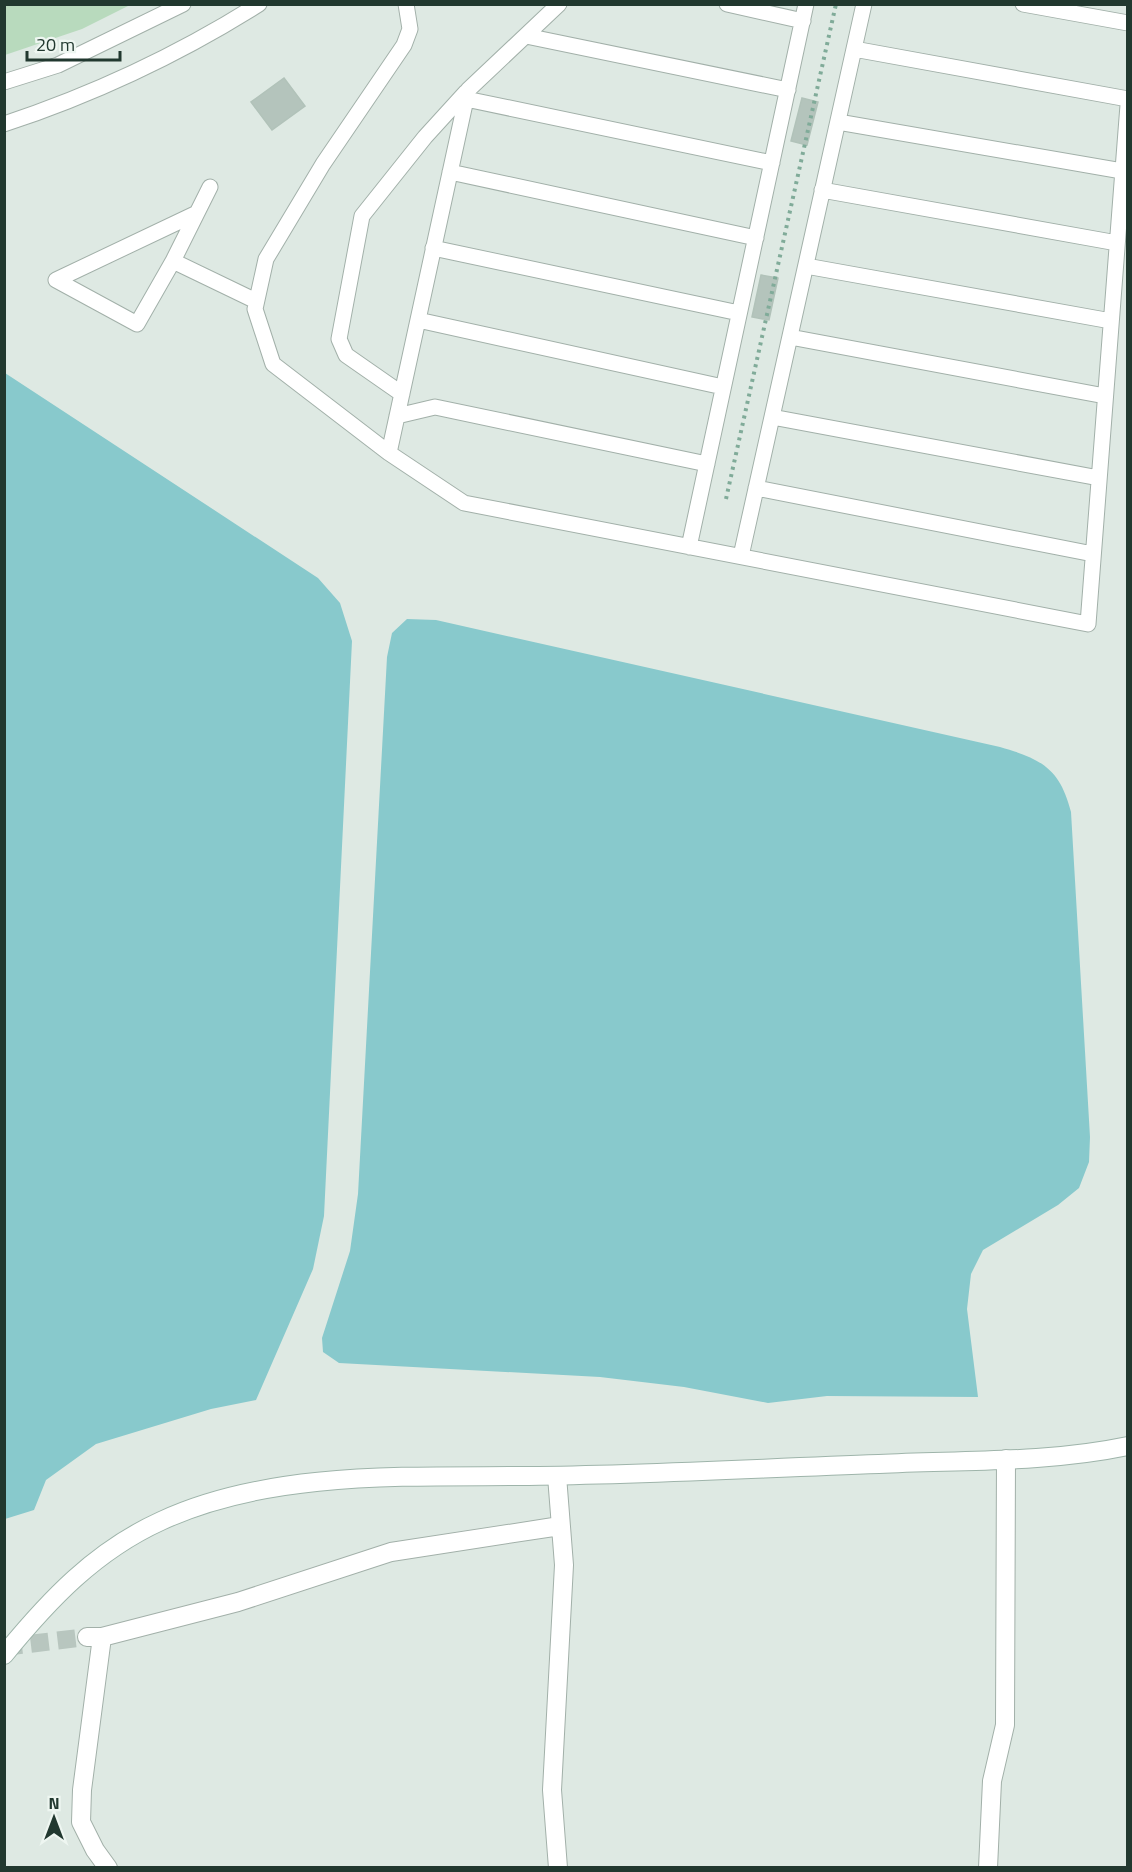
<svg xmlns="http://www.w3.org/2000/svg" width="1132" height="1872" viewBox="0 0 1132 1872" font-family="'Titillium Web',sans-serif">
<rect width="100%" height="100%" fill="#dee9e3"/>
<path fill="#b8dabd" d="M5 4H130V5L82 29 5 55Z"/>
<path fill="#88c9cc" d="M5 373 318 578 340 603 352 641 324 1216 313 1269 256 1400 211 1409 96 1444 46 1480 34 1510 5 1519Z
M407 619 436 620 1000 747C1042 759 1060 769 1071 812L1090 1137 1089 1162 1079 1188 1058 1205 983 1250 971 1274 967 1309 978 1397 827 1396 768 1403 684 1387 600 1377 339 1363 323 1352 322 1338 350 1251 358 1194 387 657 392 633Z"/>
<path fill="#b4c4bc" stroke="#b1c2b9" stroke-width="1.5" d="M284 78 305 106 272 130 251 102Z
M802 98 818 102 807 145 791 141Z
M761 275 778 278 769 320 752 317Z"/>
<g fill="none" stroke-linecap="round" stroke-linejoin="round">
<path stroke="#b8c6bf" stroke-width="18" stroke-dasharray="18 9" stroke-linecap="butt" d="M4 1647 87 1637"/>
<defs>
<path id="lane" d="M406 4 410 29 404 45 323 164 266 259 255 309 273 364 389 453 464 503 1088 624 1128 105
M727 4 803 21
M1023 4 1128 23
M526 36 788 90
M854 49 1128 99
M4 82 58 65 183 4
M466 99 772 163
M838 122 1122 171
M4 124C95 94 178 55 259 4
M450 172 756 238
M210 187 197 213 56 280 137 324 173 261 256 301
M822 190 1117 243
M433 248 739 313
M173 261 197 213
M806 266 1111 321
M418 320 723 387
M790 337 1105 396
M402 394 346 355 339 339 362 216 425 137 466 92
M397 416 435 407 707 464
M772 417 1099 478
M389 453 468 90 559 4
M756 488 1093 554
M689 547 806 4
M741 556 864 4"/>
<path id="street" d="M557 1476 564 1565 552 1790 558 1868
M87 1637H102L238 1602 391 1552 560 1526
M102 1637 82 1790 81 1822 95 1850 108 1868
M988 1868 992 1781 1005 1725 1006 1459"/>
<path id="secondary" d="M4 1655C49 1600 95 1551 161 1521 270 1470 410 1477 529 1476 646 1475 763 1468 879 1464 961 1460 1047 1463 1128 1446"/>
</defs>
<use href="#lane" stroke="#a2b0a9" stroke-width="17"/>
<use href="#street" stroke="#a2b0a9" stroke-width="20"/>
<use href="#secondary" stroke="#9eb4aa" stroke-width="20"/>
<path stroke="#80ab99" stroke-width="4" stroke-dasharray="3 4.5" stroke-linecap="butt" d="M726 499 836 4"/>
<use href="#lane" stroke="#fff" stroke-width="15"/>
<use href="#street" stroke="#fff" stroke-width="18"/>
<use href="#secondary" stroke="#fff" stroke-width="18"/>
</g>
<rect width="1132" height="1872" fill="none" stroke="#21382f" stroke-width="12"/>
<g transform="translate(54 1818)" stroke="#eef6f1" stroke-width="4.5" paint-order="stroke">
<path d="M0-4.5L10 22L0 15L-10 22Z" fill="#21382f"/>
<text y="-9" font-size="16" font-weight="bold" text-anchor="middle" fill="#21382f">N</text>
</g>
<path d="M27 51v9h93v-9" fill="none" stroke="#21382f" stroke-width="3"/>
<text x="36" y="51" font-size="18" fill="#21382f" stroke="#eef6f1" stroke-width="4.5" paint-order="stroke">20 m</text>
</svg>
